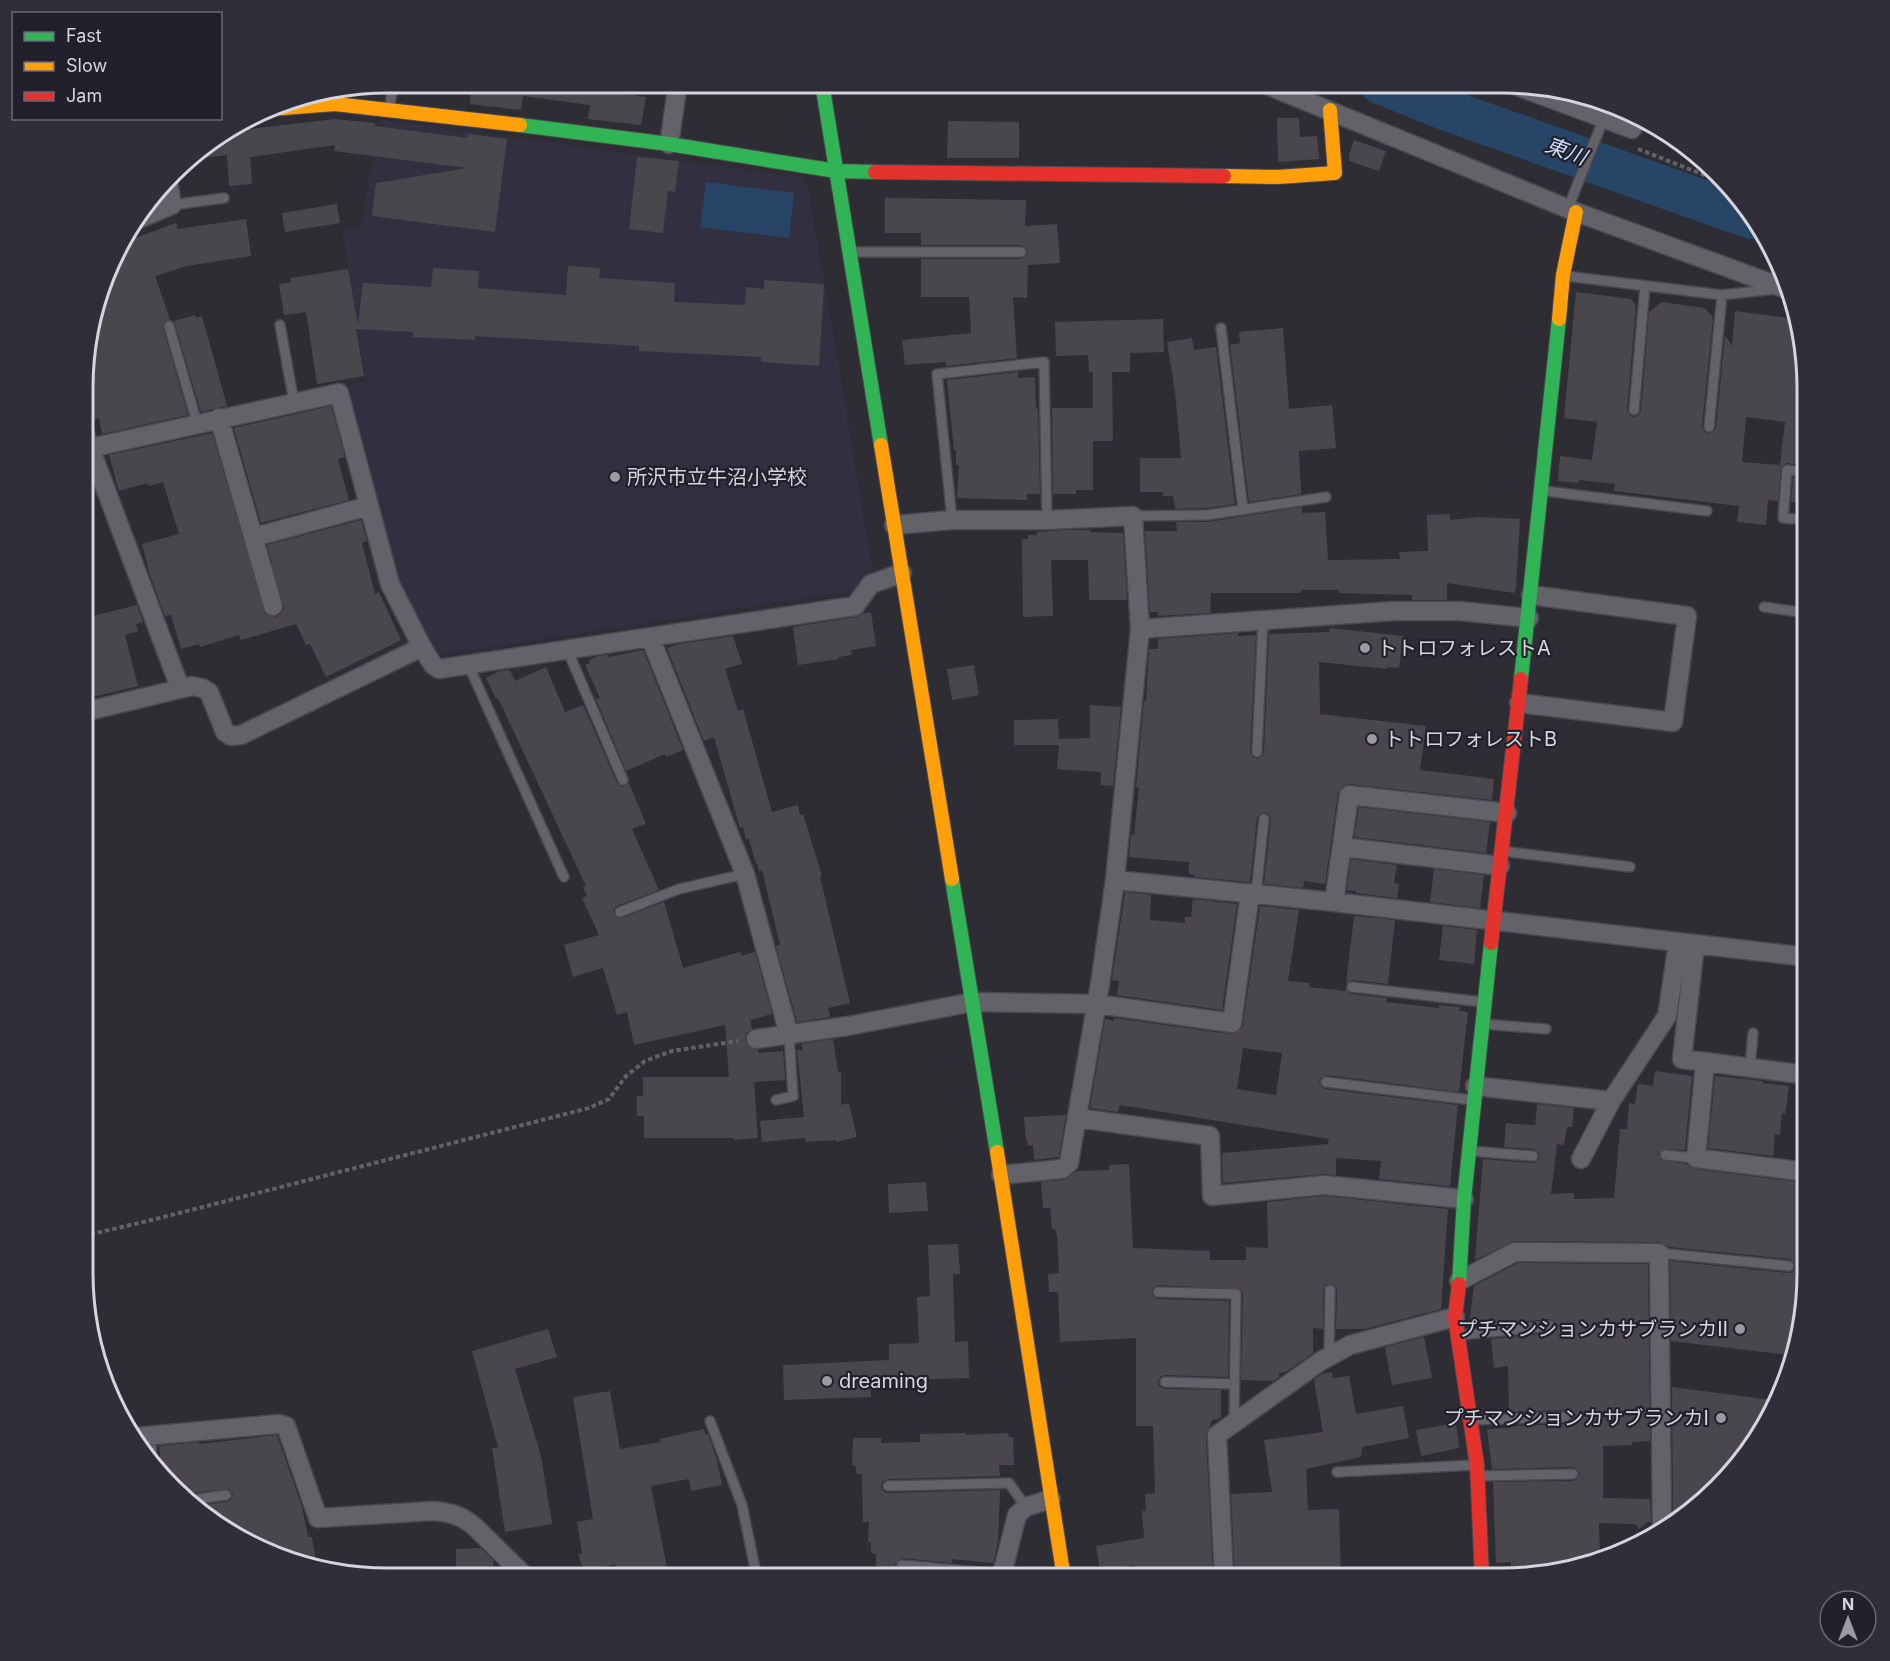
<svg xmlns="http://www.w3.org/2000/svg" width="1890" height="1661" viewBox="0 0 1890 1661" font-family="Inter,'Noto Sans JP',sans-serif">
<rect width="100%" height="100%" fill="#2e2d34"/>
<path fill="#312f40" d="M379 119 799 177 808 187 873 569 857 590 438 655 398 583 349 386 365 381 342 228H361Z"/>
<path fill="#264567" d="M706 182 794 193 789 238 700 227Z"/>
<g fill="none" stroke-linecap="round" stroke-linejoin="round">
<path stroke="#264567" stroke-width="42" d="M1380 83 1447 110 1751 218"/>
</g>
<path fill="#4a474c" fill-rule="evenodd" d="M472 83H581L620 88 619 93 646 97 641 125 588 119 590 105 523 96 521 110 470 104Z
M379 84 378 93 344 90Z
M1277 118H1299L1300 137 1317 136 1319 159 1278 162Z
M335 119 375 123V126L467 138 468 134 507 139 495 232 372 216 376 183 467 168 334 151 335 145 250 157 252 184 229 186 227 155 186 160 234 131Z
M948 121 1019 122V158H947Z
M1354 140 1386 151 1379 171 1349 161V155Z
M637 157 679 161 675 192 668 191 663 233 629 229Z
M885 198 1026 200 1025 226 1057 224 1060 263 1028 265 1027 298 1013 297 1017 358 946 366V362L905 365 902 340 971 333 969 297H921V259H1021L1026 256 1028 251 1025 247 1021 245H921V233H885Z
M337 204 340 223 285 232 282 213Z
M246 219 251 256 187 266 155 276 170 319 164 322 163 328 188 415 102 434 99 418 94 420 92 417 85 419V348L121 243 176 223 178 229Z
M568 266 600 268 599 278 675 283 674 302 745 305 746 287 764 289V280L824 284 819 366 761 362V357L639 351V346L475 336V340L413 337V332L356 329 364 376 317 384 306 312 284 315 279 284 291 282V278L348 269 358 325 363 283 431 287 433 268 479 271 478 288 566 295Z
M1576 292 1631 299 1636 306 1627 409 1628 413 1633 417 1637 416 1641 411 1649 312 1662 302 1705 308 1713 318 1702 426 1703 430 1708 434 1712 433 1716 428 1725 335 1732 346 1735 311 1795 319 1807 368 1806 465 1787 463 1781 467 1778 501 1768 500 1766 525 1737 522 1739 506 1614 491 1615 484 1579 480 1578 483 1558 481 1560 456 1592 460 1597 422 1564 418ZM1746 417 1785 422 1780 465 1742 462Z
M195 315 196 318 202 316 227 406 201 412 174 321Z
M1163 319 1164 352 1130 353V372H1112L1113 441H1093V490H1076V494H1053L1052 408H1093V372H1089L1088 355 1056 356 1055 322Z
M1283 328 1289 409 1332 405 1336 448 1299 451 1301 494 1249 502 1230 345 1240 343 1239 332Z
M1192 338 1194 350 1216 347 1235 504 1206 508 1175 509 1173 496H1163V492H1140V458H1181L1175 391 1167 342Z
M1018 372V378L1035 377 1036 409H1038L1040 494H1027V500L957 498 959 465H956V450H954L947 380Z
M331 406 345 457 338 459 349 500 261 523 234 428Z
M212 433 265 614 276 617 281 613 284 608 267 545 361 520 367 541 362 543 375 594 379 592 401 640 326 677 310 644 306 645 296 624 241 640 239 635 200 647 199 644 181 649 171 615 165 616 150 575 142 544 179 534 163 482 149 486 147 483 119 491 109 455Z
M1793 477 1804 479V481H1807V504L1791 502Z
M1302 507V513L1325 512 1328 560 1400 559 1399 552 1428 551 1427 515 1450 514V520L1480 517 1520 519 1516 589 1514 593 1447 583V600H1412V595L1339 593V590H1301V593H1211L1210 613 1158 616V612H1150L1145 531H1177L1176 522H1208Z
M1064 530H1090V532L1123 533 1127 600H1089L1088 560H1051L1053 616 1023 617 1022 539H1028V535H1037V532Z
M137 605 143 622 136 624 138 631 125 635 138 686 84 699 85 618Z
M871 612 876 646 851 650 852 655 838 657 839 659 798 665 793 627 857 617 864 613Z
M1330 628 1403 636 1399 668 1387 667V669L1319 662 1320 714 1426 726 1420 770 1494 779 1492 800 1350 784 1344 785 1338 793 1325 884 1304 881 1303 888 1264 884 1271 820 1270 816 1265 812 1261 813 1257 818 1250 882 1195 877V875L1189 874V862L1129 857 1131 834 1134 835 1139 788 1136 787 1144 701H1146L1149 649H1158V639L1238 633V636L1256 635 1250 752 1253 757 1257 759 1262 756 1264 752 1269 634 1329 632Z
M733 636 742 664 725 669 738 711 743 709 772 812 798 805 800 815 803 814 822 876 820 877 850 1003 828 1008 830 1017 797 1022 776 946 780 945 762 870 759 871 757 863 756 864 749 839H746L743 827 740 828 714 737 704 741 667 648 679 644Z
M643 650 683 750 666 757 665 754 626 771 596 699 600 698 585 665 590 663 589 660 598 656 608 655 609 657Z
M974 665 979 695 952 700 947 669Z
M546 667 565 712 583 705 617 783 623 787 629 783 646 824 632 829 659 890 617 906 613 910 614 915 622 918 664 902 683 968 740 952 741 956 755 952 772 1014 750 1020 752 1029 746 1034 745 1041 748 1046 758 1050 759 1053 783 1051 785 1080 754 1082 758 1138 734 1140V1138H644V1116H637V1096H643V1077H729L725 1025 634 1045 627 1012 617 1015 603 968 573 977 564 945 599 935 582 898 587 896 583 887 586 886 498 698 496 699 486 678 500 671 510 670 515 681Z
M1090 705 1121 707 1113 786 1101 785V772L1057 769 1059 745H1014V720L1058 719 1059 741V739L1090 738Z
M1359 807 1490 822 1486 853 1354 837Z
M1351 859 1397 865 1394 883 1399 884 1397 898 1356 893V891L1347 890Z
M1434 869 1484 875 1480 908 1430 902Z
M1125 892 1151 895 1150 920 1185 923V917H1191L1193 899 1237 904 1222 1010 1117 995 1119 981 1112 980Z
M1260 906 1299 910 1288 981 1310 983 1309 987 1345 991 1346 988 1351 994 1387 998 1386 1002 1439 1008V1005L1460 1007 1459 1011 1468 1012 1459 1092 1327 1075 1321 1078 1319 1082 1322 1087 1325 1089 1458 1105 1450 1186 1379 1179 1381 1161 1336 1158V1175L1323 1174 1223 1183 1222 1153 1328 1144 1329 1139 1120 1105 1118 1112 1090 1108 1105 1019 1114 1021V1018L1230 1034 1240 1030 1243 1025ZM1243 1048 1282 1053 1276 1095 1237 1089Z
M1354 916 1395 920 1388 984 1353 980 1346 984Z
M1443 926 1477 930 1474 964 1439 960Z
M833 1039 838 1072H841V1105L849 1103 857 1137 836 1142V1140L806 1142 805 1138 762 1142 760 1121 804 1117 797 1050H803L801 1044Z
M1655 1071 1692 1076 1685 1150 1663 1149 1658 1154 1661 1160 1687 1164 1695 1169 1807 1183 1808 1273 1796 1356 1671 1341 1670 1261 1788 1273 1792 1272 1796 1267 1795 1263 1790 1259 1669 1247 1659 1242 1515 1241 1475 1260 1483 1159 1532 1163 1536 1162 1540 1157 1539 1153 1534 1149 1504 1147 1506 1123 1535 1125 1537 1104 1574 1108 1572 1127H1567L1564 1145 1557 1144 1551 1194 1574 1193V1199L1614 1198 1620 1129H1627L1629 1103 1635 1104 1638 1084 1653 1086Z
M1715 1076 1763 1081V1083L1789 1086 1785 1114 1782 1113 1780 1135 1775 1134 1773 1156 1708 1148Z
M1066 1115 1059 1157 1034 1160 1033 1145 1028 1146 1027 1140H1026L1024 1117Z
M1129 1164 1133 1248 1210 1251V1260H1246V1247L1268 1248 1267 1202 1324 1196 1448 1209 1441 1309 1365 1329H1336L1337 1290 1334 1285 1327 1284 1323 1290V1329L1313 1328V1353L1286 1372 1279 1373V1377L1273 1381 1241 1380 1243 1294 1240 1289 1158 1285 1153 1288 1152 1295 1157 1299 1229 1301 1228 1377 1165 1375 1161 1376 1158 1381 1159 1386 1165 1389 1221 1390V1418L1212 1420 1206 1436 1213 1578H1133L1135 1565 1100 1572 1096 1546 1144 1538 1142 1511H1146L1145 1494 1155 1493 1153 1426H1136V1338L1060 1342 1058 1292H1049L1048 1274 1059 1273 1057 1235 1055 1229H1052L1050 1208H1043L1041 1182 1064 1180 1077 1171 1109 1170V1165Z
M926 1182 928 1211 889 1213 888 1184Z
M958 1244 960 1274H953L955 1342 968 1341 969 1378 870 1381 871 1397 784 1400 783 1365 889 1360V1344L919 1343 917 1297 930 1296 928 1245Z
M1518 1263 1648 1264 1650 1441 1632 1442V1445L1603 1446V1498L1650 1499 1651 1522H1647L1639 1529 1635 1524 1599 1523 1600 1560 1522 1578H1511V1562L1496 1563 1493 1482 1573 1481 1577 1479 1580 1474 1578 1470 1573 1467 1492 1469 1487 1429 1510 1428V1426L1565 1424 1569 1422 1572 1417 1570 1413 1565 1410 1509 1412 1508 1366 1494 1368 1491 1339 1551 1333 1556 1328 1555 1322 1549 1319 1490 1325 1489 1323 1471 1324 1470 1317 1474 1286Z
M548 1329 557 1357 515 1369 541 1456 552 1524 505 1532 492 1448 498 1447 472 1351Z
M1424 1337 1432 1378 1392 1385 1385 1347Z
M1332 1372 1333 1378 1349 1376 1356 1414 1403 1406 1409 1438 1362 1447 1361 1457 1306 1469 1308 1510 1339 1509 1341 1578H1235L1231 1494 1272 1492 1264 1440 1323 1432 1314 1380 1322 1374Z
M1672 1387 1779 1401 1776 1408 1704 1502 1673 1521Z
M610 1391 620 1449 661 1442 660 1439 704 1429 705 1434H708L717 1460 722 1485 691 1491 689 1479 651 1486 669 1578H617L615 1564 584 1573 578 1554 582 1553 577 1522 593 1519 573 1397Z
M1456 1423 1459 1448 1421 1456 1416 1430Z
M966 1433V1435L1008 1433 1009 1437H1013L1014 1465H999L1000 1476 888 1479 882 1482 881 1487 884 1492 888 1493 1000 1490 998 1542 993 1563 952 1559V1563L902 1558 895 1564 899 1571 952 1576V1578H876V1554L871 1553V1542H868L869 1522H863L862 1474H857L855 1465H852L853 1438H881V1443L920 1442V1434Z
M277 1435 302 1507 308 1537H312L317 1569 253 1547 230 1529 229 1524 224 1525 199 1506 230 1501 233 1495 229 1489 190 1493 186 1496 157 1472 156 1463 160 1456 159 1446 199 1442V1444Z
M481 1548 493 1560 494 1578H456V1549Z"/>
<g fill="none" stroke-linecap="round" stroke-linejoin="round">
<defs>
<path id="lane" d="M390 106 393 83
M172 205 224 198
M1568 208 1604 118
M852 252H1021
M1565 276 1722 295 1775 289
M280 325 294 402
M169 326 197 423
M1221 328 1243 510
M1634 410 1645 286
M1709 427 1722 295
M1807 472 1787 470 1783 518 1807 520
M1545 491 1707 511
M1133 516 1207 515 1326 497
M952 520 937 374 1044 362 1047 520
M1764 607 1807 613
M567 649 623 780
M468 664 564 877
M1805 689 1807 684
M1257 752 1263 620
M1502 851 1630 867
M1256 893 1264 819
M620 912 679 889 745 874
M1352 987 1483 1002
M1483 1024 1546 1029
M1750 1068 1753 1033
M1326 1082 1472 1100
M776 1100 793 1096 789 1035
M1470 1151 1533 1156
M1665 1155 1696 1158
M1659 1253 1789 1266
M1158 1292 1236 1294 1234 1422
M1460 1335 1550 1326
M1329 1358 1330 1290
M1165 1382 1234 1384
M1471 1420 1565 1417
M710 1421 742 1505 757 1578
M1337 1472 1475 1465
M1478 1476 1573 1474
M888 1486 1009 1483 1026 1507
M191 1500 226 1495
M902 1565 1002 1574"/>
<path id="street" d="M1262 83 1576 212 1789 290
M1509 83 1632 129 1637 114
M669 144 678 83
M136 220 172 205 168 181
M219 418 273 606
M85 434 180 688
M90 448 339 393 390 584 422 647 433 665 439 669 855 606 871 584 902 573
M894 525 952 520H1047L1133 516 1140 629 1115 880 1100 984 1069 1163 1062 1169 1001 1175
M254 537 369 506
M1140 629 1394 611H1460L1529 618
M650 637 745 874 789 1035
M1519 703 1673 722 1687 616 1531 595
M84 712 192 686 202 688 209 692 225 732 231 736 241 735 422 647
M1343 847 1500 866
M1115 880 1334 902 1807 957
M1334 902 1349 795 1507 813
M1695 945 1682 1059 1807 1075
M756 1039 848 1026 973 1002 1097 1004 1232 1023 1250 893
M1705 1063 1696 1158 1807 1172
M1475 1086 1611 1101
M1077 1118 1210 1136 1212 1196 1324 1185 1464 1199
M1581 1159 1611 1101 1667 1016 1678 943
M1459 1281 1515 1252 1659 1253 1662 1528
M146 1436 147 1456
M135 1437 278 1424 286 1426 318 1518 432 1511C449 1512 461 1515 474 1526L527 1578
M1001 1578 1017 1515 1026 1507 1051 1499
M1224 1578 1217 1435 1321 1361 1350 1345 1455 1317"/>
<path id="fast" d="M822 83 881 445
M520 125 669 144 836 171 875 172
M1521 679 1559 319
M952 879 997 1152
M1459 1284 1464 1199 1491 943"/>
<path id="slow" d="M271 109 335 104 520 125
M1224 176 1278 177 1335 173 1330 110
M1559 319 1563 275 1576 212
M881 445 952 879
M997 1152 1064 1578"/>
<path id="jam" d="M875 172 1224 176
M1491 943 1521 679
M1459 1284 1455 1317 1477 1465 1482 1578"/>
</defs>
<use href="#lane" stroke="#49484e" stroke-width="12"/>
<use href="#street" stroke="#49484e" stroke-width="21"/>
<use href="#fast" stroke="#49484e" stroke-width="16"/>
<use href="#slow" stroke="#49484e" stroke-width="16"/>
<use href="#jam" stroke="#49484e" stroke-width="16"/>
<path stroke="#626266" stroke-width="4" stroke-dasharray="4.5 3" stroke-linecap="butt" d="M1638 149 1730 185
M83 1236 156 1219 589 1108 609 1099 626 1076 645 1061 672 1051 738 1041"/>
<use href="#lane" stroke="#636268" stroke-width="9"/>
<use href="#street" stroke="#636268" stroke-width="18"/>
<use href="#fast" stroke="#30b455" stroke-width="14"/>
<use href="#slow" stroke="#ff9f0a" stroke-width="14"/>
<use href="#jam" stroke="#e5322d" stroke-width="14"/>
</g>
<g fill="#9b9aa2" stroke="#22202d" stroke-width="2">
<circle cx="615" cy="477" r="6"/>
<circle cx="1365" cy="648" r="6"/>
<circle cx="1372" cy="739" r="6"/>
<circle cx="1740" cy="1329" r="6"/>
<circle cx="827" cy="1381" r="6"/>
<circle cx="1721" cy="1418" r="6"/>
</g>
<g text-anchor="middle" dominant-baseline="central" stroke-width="4.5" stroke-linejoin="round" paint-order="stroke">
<g font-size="20" fill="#d6d5de" stroke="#22202d" text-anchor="start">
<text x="627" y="477">所沢市立牛沼小学校</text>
<text x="1377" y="648">トトロフォレストA</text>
<text x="1384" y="739">トトロフォレストB</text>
<text x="1728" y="1329" text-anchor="end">プチマンションカサブランカⅡ</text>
<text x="839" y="1381">dreaming</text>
<text x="1709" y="1418" text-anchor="end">プチマンションカサブランカⅠ</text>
</g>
<g font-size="21" font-style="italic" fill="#c9dff8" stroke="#22202d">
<text transform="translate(1566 151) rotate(20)">東川</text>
</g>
</g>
<path d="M0 0H1890V1661H0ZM388 93H1502A295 295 0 0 1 1797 388V1273A295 295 0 0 1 1502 1568H388A295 295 0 0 1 93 1273V388A295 295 0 0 1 388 93Z" fill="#302e3b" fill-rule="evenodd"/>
<path fill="none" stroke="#d6d5de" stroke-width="3" d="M388 93H1502A295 295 0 0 1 1797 388V1273A295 295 0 0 1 1502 1568H388A295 295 0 0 1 93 1273V388A295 295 0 0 1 388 93Z"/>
<rect x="12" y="12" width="210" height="108" fill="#22202d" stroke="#6a6874" stroke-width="1.5"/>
<rect x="24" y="32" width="30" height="9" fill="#30b455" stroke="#6a6874" stroke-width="1.5"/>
<text x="66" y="42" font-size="18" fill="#d6d5de">Fast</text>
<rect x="24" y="62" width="30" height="9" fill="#ff9f0a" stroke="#6a6874" stroke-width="1.5"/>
<text x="66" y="72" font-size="18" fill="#d6d5de">Slow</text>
<rect x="24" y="92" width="30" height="9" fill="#e5322d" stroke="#6a6874" stroke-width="1.5"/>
<text x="66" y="102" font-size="18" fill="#d6d5de">Jam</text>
<g transform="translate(1848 1619)"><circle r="28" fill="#22202d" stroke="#6a6874" stroke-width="1.5"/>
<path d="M0-4.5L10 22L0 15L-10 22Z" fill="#9b9aa2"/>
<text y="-9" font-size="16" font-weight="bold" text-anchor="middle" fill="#d6d5de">N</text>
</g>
</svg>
